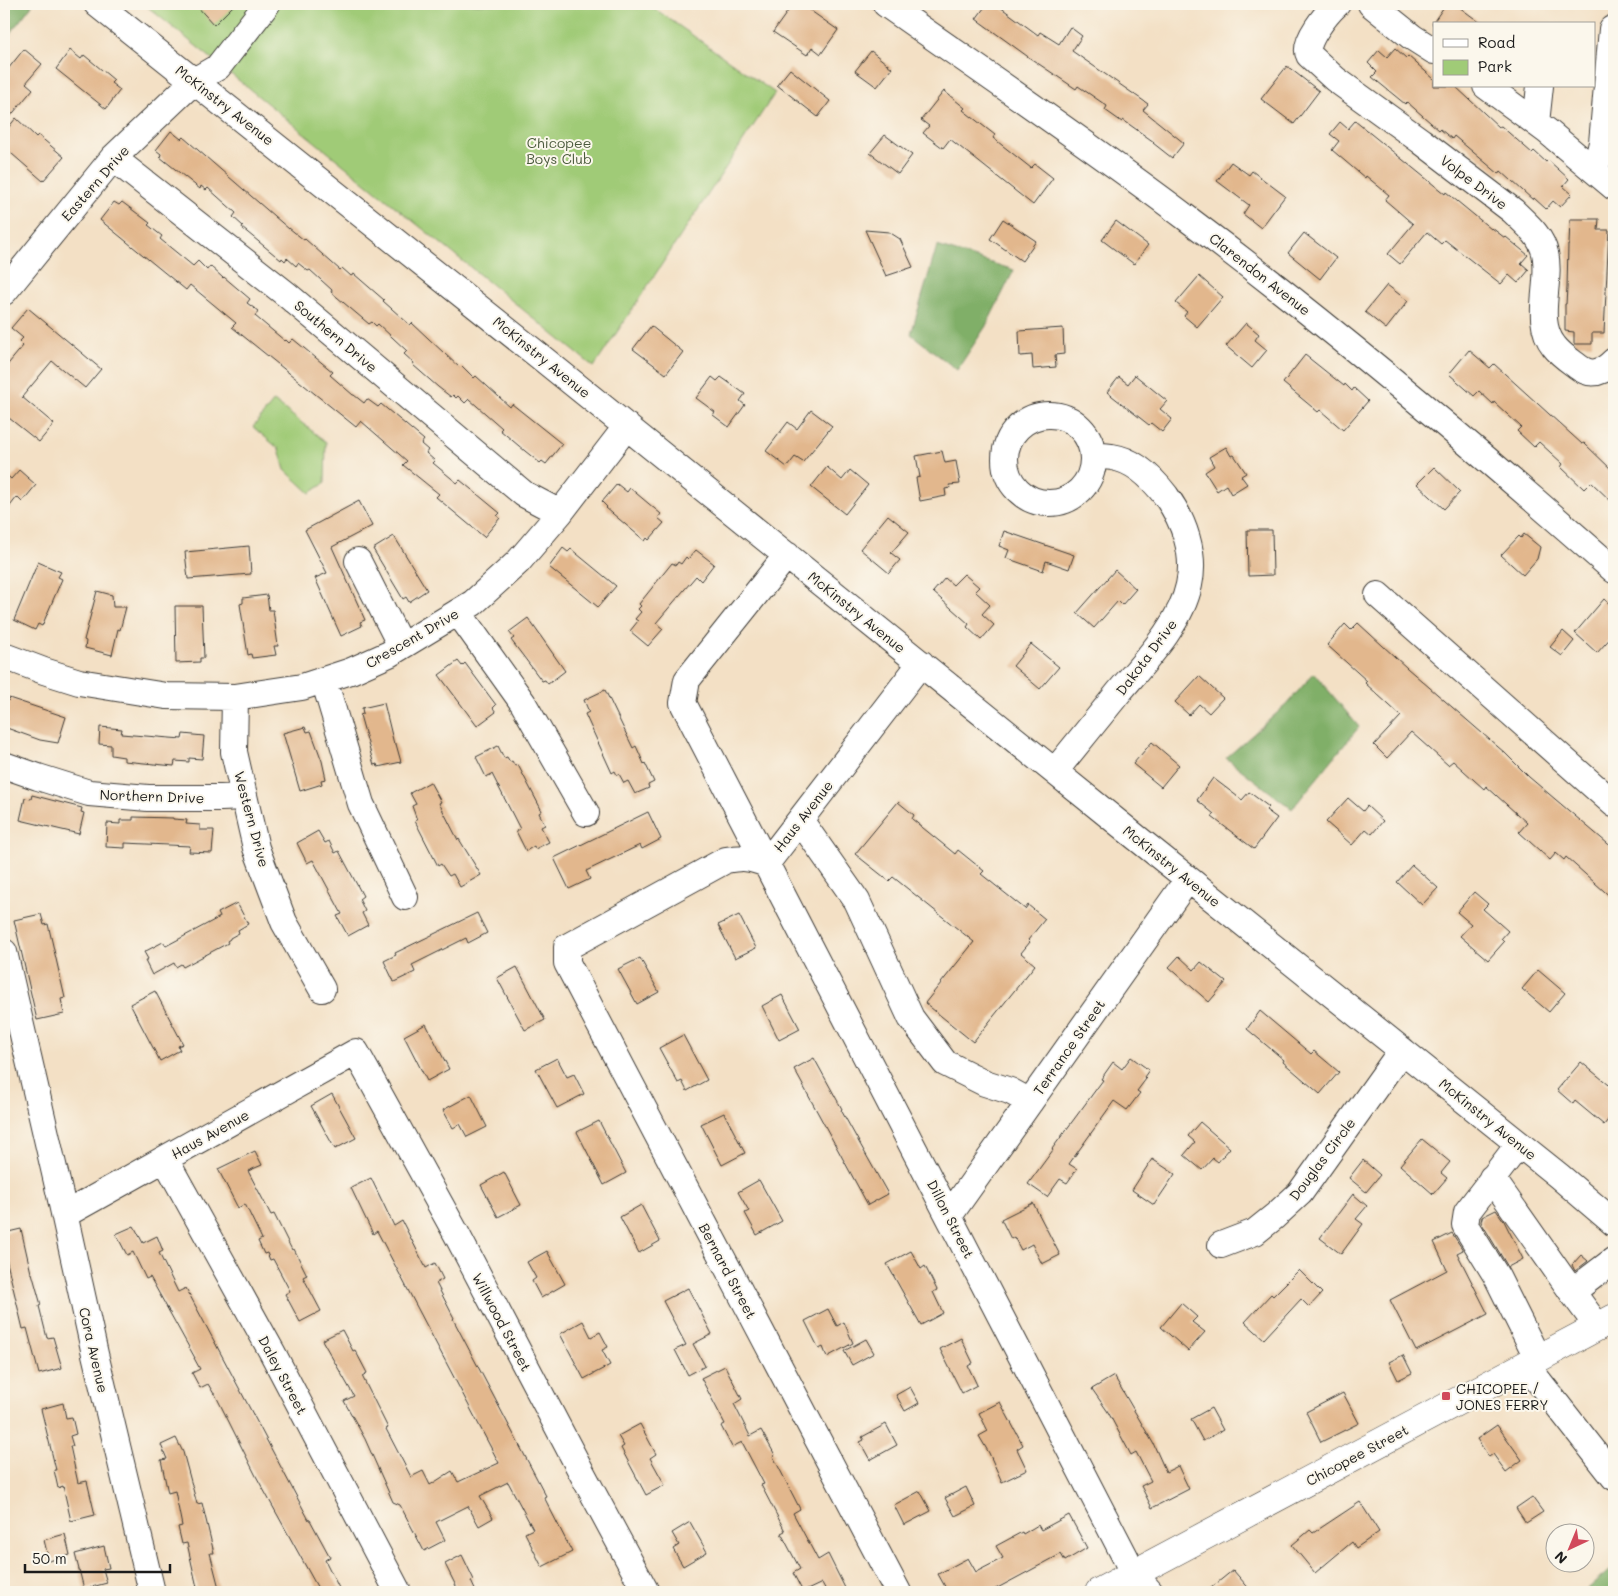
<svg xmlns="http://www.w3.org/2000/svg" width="1618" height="1596" viewBox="0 0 1618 1596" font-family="Mali,sans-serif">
<rect width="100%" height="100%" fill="#fbf7ec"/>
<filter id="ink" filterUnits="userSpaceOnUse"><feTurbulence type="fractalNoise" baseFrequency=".02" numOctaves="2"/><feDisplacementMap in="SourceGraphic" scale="10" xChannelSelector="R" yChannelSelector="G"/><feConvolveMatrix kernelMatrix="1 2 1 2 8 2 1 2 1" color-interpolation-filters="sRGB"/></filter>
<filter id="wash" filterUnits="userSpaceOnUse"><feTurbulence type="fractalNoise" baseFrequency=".0096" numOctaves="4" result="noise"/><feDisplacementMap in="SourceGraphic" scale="20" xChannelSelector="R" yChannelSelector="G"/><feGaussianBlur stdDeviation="1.12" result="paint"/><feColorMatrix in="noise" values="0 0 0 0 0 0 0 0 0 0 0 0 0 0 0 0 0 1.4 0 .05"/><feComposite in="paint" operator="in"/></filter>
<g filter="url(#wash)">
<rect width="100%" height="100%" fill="#f3e0c5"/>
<path fill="#a0cb77" stroke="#5e744a" d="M144 4H648L775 93 594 367Z
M274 401 326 442 325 483 310 493 285 470 279 449 253 427Z"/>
<path fill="#80af68" stroke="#4e6642" d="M4 4H33L4 41Z
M937 246 1014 270 986 326 957 370 911 334Z
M1314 673 1359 727 1292 809 1226 758 1286 705Z
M1610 1570 1614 1578V1592H1584Z"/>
<g id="blocks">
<path fill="#e2b78d" d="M195 4H235L214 25Z
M793 4H801L838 30 821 54 812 47 807 55 773 32Z
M987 4H996L1038 35 1040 32 1059 44 1070 27 1082 36 1072 51 1148 104 1143 110 1184 143 1172 158 1153 143 1154 142 1123 120 1122 122 1105 110 1107 106 1078 86 1076 89 1027 56 976 19Z
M1446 4H1455L1482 24H1432Z
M1395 48 1406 58 1408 56 1434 79V86H1455L1499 127 1501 126 1532 153 1534 151 1546 162 1548 160 1569 179 1563 186 1572 194 1560 207 1553 201 1546 209 1534 198 1533 200 1501 171 1499 174 1454 136 1452 139 1440 129 1439 130 1407 102 1405 104 1372 77 1377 72 1368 63 1379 50 1387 57Z
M24 49 42 64 26 83 33 89 4 124V74Z
M70 50 81 59 84 55 114 80 111 83 120 90 106 109 56 69Z
M871 51 892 68 877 87 855 71Z
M1287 66 1319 91 1294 124 1261 99Z
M790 69 830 101 818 117 777 85Z
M944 91 965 108 963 110 995 135 993 138 1031 168 1035 164 1053 178 1033 205 950 139 943 148 923 133 929 126 921 120Z
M16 118 36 137 38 135 64 157 43 181 4 147V133Z
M1355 121 1445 194 1446 192 1491 229 1492 228 1505 238 1506 237 1528 255 1521 263 1529 270 1518 283 1509 275 1501 284 1445 240 1441 244 1427 232 1400 264 1388 254 1413 224 1385 200 1389 195 1366 176 1365 178 1332 150 1339 141 1330 134 1340 122 1348 129Z
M171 131 181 139 183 137 289 229V228L304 240 305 239 340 270 342 268 351 276 354 274 384 300 383 301 410 325 412 323 460 368 462 366 474 378 476 376 510 407 512 404 562 444 546 464 542 461 540 463 525 451 500 430 502 428 469 399 465 403 458 396 456 398 453 395 451 397 438 387 413 365 414 363 404 354 407 351 378 324 376 326 372 322 369 324 331 292 332 290 310 270 308 271 298 263 296 266 287 258 285 261 282 258 281 260 242 228 243 226 233 217 236 213 208 188 206 190 201 186 200 189 160 157 161 154 156 150Z
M885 135 912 155 898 174 870 153Z
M1231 162 1249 175 1252 171 1285 196 1261 228 1243 214 1249 205 1217 181Z
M114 202 119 205 122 202 150 223 148 225 162 236 160 239 193 266 198 261 207 270 210 266 223 278 224 277 250 299 247 303 258 311 255 316 285 341 286 340 289 343 293 339 310 353 333 372 330 375 353 395H354L364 403 367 399 378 407 381 404 424 440 421 444 428 450 426 453 435 461 433 463 457 483 460 480 500 513 497 516 500 518 484 537 436 497 439 494 403 465 407 461 361 421 356 427 232 327 236 323 190 285 186 290 100 220Z
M1003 219 1036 241 1022 261 990 239Z
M1570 219H1599L1598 230H1609L1604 333H1592V344H1574V332L1565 331V304H1566L1567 288 1568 245H1569Z
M1116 221 1148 245 1134 264 1102 240Z
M865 230 889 232 900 239 913 267 886 276Z
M1304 233 1336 258 1320 279 1288 253Z
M1199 276 1223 297 1197 327 1184 316 1187 312 1176 303Z
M1387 285 1408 301 1386 329 1365 312Z
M28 308 101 369 85 388 52 361 22 397 54 424 39 442 4 414V369L23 346 19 342 23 338 11 328Z
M1246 323 1259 334 1255 340 1267 350 1252 368 1226 346Z
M651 326 683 352 666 374 633 349Z
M1063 328 1064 354 1055 355 1056 367 1033 369 1032 355 1020 356 1019 331Z
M1469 350 1490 368 1494 364 1582 444 1584 443 1614 472V504L1591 482 1584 489 1561 467 1563 464 1539 442 1534 447 1517 431 1521 427 1494 402 1493 404 1479 391 1474 396 1449 374Z
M1305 355 1344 386 1345 384 1352 391 1354 388 1368 401 1343 430 1320 410 1318 412 1283 383Z
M1135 375 1167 401 1160 409 1172 419 1162 432 1151 423 1149 425 1107 392 1119 377 1128 384Z
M712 377 717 381 721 377 745 394 740 401 745 405 729 427 713 415 715 412 696 398Z
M811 410 832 426 803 462 795 457 787 467 766 451 788 422 797 429Z
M1226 447 1231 456 1234 455 1246 473 1241 476 1247 484 1231 494 1226 485 1217 491 1205 472 1214 466 1209 457Z
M942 451 945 463 956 461 960 484 949 485 950 488 945 489 946 496 920 501 916 478 920 477 916 456Z
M827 467 842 480 850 470 868 485 845 514 811 487Z
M1434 467 1460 492 1444 509 1417 484Z
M19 470 36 485 22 502 17 497 4 514V473L11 479Z
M617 484 627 492 630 488 661 514 658 518 664 523 649 540 647 538 645 541 606 508 607 507 602 502Z
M359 501 372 526 332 547 365 620 360 622 362 626 341 636 315 578 327 573 305 530Z
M888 515 909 532 891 553 900 560 889 573 860 549Z
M1247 530H1272L1273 575 1248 576Z
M1004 531 1074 555 1069 569 1046 561 1043 571 1006 558 1009 550 999 546Z
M1524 534 1540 547 1537 559 1523 575 1501 555 1519 536 1521 538Z
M394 536 427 590 409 602 406 597 403 599 373 549Z
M249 546 251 574 188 579 185 552Z
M563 548 568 552 571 549 616 586 598 607 549 567Z
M696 550 714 564 701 581 696 576 656 623 663 629 648 646 630 631 638 621 635 619 641 612 638 609 641 606 639 604 672 563 676 565 678 562 681 564 686 557 688 559Z
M38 562 61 572 58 577 62 579 42 626 38 624 35 630 14 620Z
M1115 570 1136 589 1122 605 1118 601 1094 628 1077 613Z
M964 574 979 587 975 591 990 605 982 614 994 625 981 640 967 627 969 624 933 592 945 578 953 585Z
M97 591 112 595 113 607H126L120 630 118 629 112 655 85 648 86 641 84 640Z
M267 595 269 610H273L278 646H274L276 655 252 658 251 654 248 655 240 604 243 603V598Z
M1604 599 1614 608V634L1597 653 1575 633Z
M175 606H202L204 658H200V662L176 663Z
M528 618 565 671 548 684 545 680 542 681 511 640 514 638 509 632Z
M1358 623 1407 668 1505 753 1529 777 1614 849V900L1566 857 1564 860 1556 853 1550 860 1519 832 1527 823 1486 786 1484 789 1453 761 1448 765 1411 732 1387 758 1374 745 1401 716 1365 683 1367 681 1327 645 1345 624 1351 630Z
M1563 631 1574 641 1562 656 1550 647Z
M1031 644 1059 667 1040 689 1013 666Z
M458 661 462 666 465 663 496 705 493 708 496 712 477 726 439 675Z
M1199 676 1223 698 1209 713 1199 704 1189 715 1175 702Z
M605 690 633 748 636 746 644 764 645 763 654 782 648 785 649 788 635 794 628 781 624 783 619 774 617 775 615 771 612 773 585 714 589 712 584 700Z
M9 698 66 717 58 743 40 740 4 727V700L8 701Z
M384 703 394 744H396L401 762 378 767 377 764 374 765 360 715 363 714 362 708Z
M100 727 122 729 121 734 182 739 183 734 204 736 202 759 189 758V762L175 761 174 766 124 761V757L111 755V745L99 744Z
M305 727 307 732 311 731 322 761 326 779 321 780 322 784 300 791 283 733Z
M1152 742 1179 765 1161 787 1133 764Z
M498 746 504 758 507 757 510 762 512 761 515 766 518 765 542 811 539 813 545 825 541 827 549 842 535 849 534 846 526 851 516 831 520 829 492 774 486 777 476 757Z
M1213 778 1242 800 1249 792 1269 807 1266 810 1277 818 1254 849 1212 817 1214 814 1197 800Z
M430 782 441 802 439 803 458 840 459 839 481 875 460 887 453 874 449 876 441 864 438 866 415 821 417 820 412 806 416 804 410 793Z
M32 795 82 808 81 812 84 813 79 834 20 820 25 798 31 799Z
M1348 798 1363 811 1367 806 1383 821 1372 834 1366 829 1352 845 1326 822Z
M898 802 914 815 912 819 955 854 958 850 984 871 981 874 1025 909 1028 905 1045 919 1028 940 1030 942 1021 953 1035 965 973 1042 925 1003 974 942 893 877 889 881 855 854Z
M648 812 661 839 642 849 640 845 586 871 590 879 569 889 554 858Z
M133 817 173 818V819L187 820 186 824 200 825V830H214L212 853 189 852 190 846 125 843V848L106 847 107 823 120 824V820H133Z
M318 831 325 843 329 841 335 853 339 851 363 896 359 899 365 911 362 913 368 925 348 936 337 916 342 914 313 860 307 863 297 843Z
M1412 865 1438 888 1422 905 1397 882Z
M1474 892 1488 904 1483 909 1508 931 1501 939 1504 942 1488 960 1460 936 1471 924 1457 912Z
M237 903 248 924 238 930 239 933 230 938V939L227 941 228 943 183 967 181 964 176 967 174 963 152 975 145 961 148 959 144 952 163 942 166 946 220 917 218 913Z
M477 913 487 933 468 943 466 938 412 965 415 972 394 982 384 961 396 955 395 953Z
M41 914 44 925 48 924 65 998 61 999 64 1014 37 1020 14 920Z
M739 915 756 948 735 958 718 925Z
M1179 956 1194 970 1201 962 1226 982 1209 1002 1169 967Z
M640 958 659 992 637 1004 618 969Z
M517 967 545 1020 525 1030 497 978Z
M1538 970 1565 993 1549 1012 1522 989Z
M155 991 183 1044 178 1046 180 1050 160 1061 130 1004Z
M782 995 800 1029 779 1040 762 1006Z
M1260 1011 1311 1054 1314 1051 1339 1072 1320 1094 1283 1062 1284 1060 1247 1029Z
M426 1024 449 1069 427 1081 404 1036Z
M683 1035 707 1080 687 1091 682 1081 678 1083 659 1048Z
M1131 1057 1149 1070 1144 1077 1146 1079 1137 1091 1140 1093 1127 1110 1114 1101 1069 1164 1077 1169 1067 1183 1060 1179 1047 1197 1028 1184 1053 1150 1052 1149 1103 1080 1101 1079 1113 1062 1122 1069Z
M557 1058 567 1077 574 1074 584 1094 557 1108 536 1069Z
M814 1058 842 1109 841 1110 888 1194 868 1205 794 1069Z
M1581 1062 1614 1089V1112L1604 1125 1575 1101 1573 1104 1557 1090Z
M332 1094 356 1138 335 1149 311 1106Z
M471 1095 487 1127 467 1137 460 1124 453 1128 443 1110Z
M724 1113 745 1153 722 1165 701 1124Z
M599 1121 626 1173 604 1185 577 1132Z
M1200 1122 1230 1148 1218 1162 1213 1158 1202 1170 1184 1155 1195 1142 1188 1136Z
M1422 1139 1450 1162 1441 1173 1447 1178 1433 1194 1400 1165Z
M255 1151 262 1165 248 1171 271 1215 274 1214 292 1250 294 1249 307 1275 303 1277 321 1311 300 1322 285 1294 290 1291 273 1259 270 1260 267 1253 264 1254 258 1241 262 1239 245 1204 238 1208 218 1169Z
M1152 1159 1175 1174 1154 1205 1132 1190Z
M1363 1160 1380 1175 1366 1192 1349 1178Z
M504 1172 521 1205 498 1217 481 1185Z
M371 1178 394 1226 402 1221 426 1268 435 1263 443 1279 436 1283 454 1318 453 1319 546 1496 544 1497 572 1552 542 1567 525 1533 533 1529 508 1482 480 1496 493 1518 479 1526 468 1506 436 1522 445 1540 424 1551 400 1505 393 1502 365 1439 344 1401 354 1396 322 1340 342 1330 353 1351 355 1350 367 1373 362 1376 388 1428 386 1429 411 1477 423 1471 430 1485 452 1471 458 1482 499 1463 377 1231 373 1234 351 1188Z
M759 1180 782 1221 757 1235 745 1213 749 1211 738 1192Z
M1353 1194 1367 1206 1356 1219 1363 1224 1341 1254 1320 1238Z
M1033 1203 1060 1255 1042 1264 1032 1244 1021 1250 1014 1237 1011 1239 1001 1219Z
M641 1205 660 1241 639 1253 620 1217Z
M1496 1210 1504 1221 1523 1259 1508 1267 1481 1222 1482 1217Z
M134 1226 143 1243 157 1236 163 1251 159 1253 178 1292 186 1288 309 1520H310L330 1557 325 1560 341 1592H320L256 1476 215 1394H214L208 1384 200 1388 192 1373 200 1369 194 1358H195L150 1277 146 1279 133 1252 127 1255 116 1234Z
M21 1229 31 1273H32L41 1305 39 1306 47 1338 53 1337 62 1368 39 1374 27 1328 23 1329 4 1250V1233Z
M1452 1233 1463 1250 1457 1253 1488 1314 1416 1351 1390 1300 1447 1270 1434 1242Z
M547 1251 565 1284 541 1298 532 1281 536 1278 527 1262Z
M911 1251 921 1269 925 1266 937 1290 933 1292 943 1313 921 1325 887 1264Z
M1581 1255 1588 1261 1575 1271 1572 1265Z
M1299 1270 1322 1293 1309 1307 1301 1299 1264 1339 1245 1322 1271 1294 1273 1296Z
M688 1288 712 1334 693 1344 705 1366 688 1375 675 1350 686 1345 663 1301Z
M1181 1303 1197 1317 1192 1322 1205 1332 1188 1351 1161 1327Z
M828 1309 837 1326 844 1322 853 1343 827 1357 823 1347 819 1349 805 1321Z
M583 1321 591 1337 600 1332 608 1347 602 1350 610 1365 584 1379 560 1334Z
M961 1338 973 1363 968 1366 977 1385 962 1393 940 1349Z
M866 1339 874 1353 852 1365 844 1351Z
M1403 1355 1412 1373 1398 1380 1389 1362Z
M725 1366 742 1399 734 1404 750 1436 761 1430 775 1455 773 1456 800 1509 793 1513 818 1560 828 1554 847 1592H827L822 1583 803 1592 793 1573 800 1569 781 1533 785 1531 761 1485 764 1484 742 1442 732 1447 721 1426 725 1424 701 1378Z
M1114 1376 1153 1443 1166 1472 1178 1466 1189 1489 1152 1508 1141 1486 1151 1481 1136 1452 1131 1455 1108 1412 1092 1389Z
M910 1387 919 1403 905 1411 896 1395Z
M1343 1393 1359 1423 1321 1442 1306 1412Z
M1000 1402 1023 1445 1017 1449 1027 1470 1002 1482 989 1453 979 1436 988 1431 979 1413Z
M63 1403 66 1418 72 1417 76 1434 70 1436 73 1446H70L78 1483 87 1481 95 1515 71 1521 63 1486 58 1488 54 1470H56L41 1409Z
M1211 1408 1223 1430 1203 1441 1191 1419Z
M640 1424 656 1454 650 1458 665 1485 646 1495 621 1448 624 1446 618 1436Z
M886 1424 897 1445 870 1460 860 1442 864 1440 862 1437Z
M1497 1425 1522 1460 1506 1472 1493 1454 1489 1457 1477 1439Z
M176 1438 183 1452 197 1504 202 1503 214 1553H210L220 1592H198L187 1543 182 1544 178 1527 182 1526 175 1491 168 1493 161 1460 167 1459 161 1445Z
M966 1487 975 1506 955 1516 945 1498Z
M920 1491 931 1511 904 1525 894 1505Z
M1532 1497 1543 1512 1526 1523 1516 1508Z
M1360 1502 1379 1532 1356 1548 1352 1542 1315 1573 1292 1545 1310 1530 1313 1533Z
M1069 1515 1087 1548 1065 1561 1061 1554 990 1592H948L938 1574 968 1558 976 1572 1003 1558 996 1546 1022 1532 1023 1534 1038 1525 1041 1530Z
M690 1522 707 1552 683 1566 673 1549 679 1545 672 1533Z
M65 1534 70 1555 49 1561 44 1540Z
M104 1546 109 1568 103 1569 107 1583 84 1589 75 1554Z
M462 1555 474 1580 471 1581 476 1592H459L445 1564Z
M1233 1570 1252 1592H1206Z"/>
</g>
</g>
<g filter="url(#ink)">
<use href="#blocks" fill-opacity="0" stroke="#3c3935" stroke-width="1"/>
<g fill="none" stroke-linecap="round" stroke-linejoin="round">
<defs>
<path id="minor" d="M97 4 538 355 1132 834 1559 1176 1614 1223
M886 4C987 75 1089 144 1188 219 1335 329 1476 448 1614 570
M1337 4C1328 12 1302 43 1309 55L1335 79 1421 141 1513 211C1525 223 1541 235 1545 253 1552 283 1533 320 1554 346 1560 354 1569 360 1577 366 1591 377 1602 373 1614 361
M1371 4 1412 37 1434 51
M1486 86 1547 131 1614 187
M1536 123 1540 86
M113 158 286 294 524 494 560 513
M1595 171 1602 143 1612 29
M4 292 113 158 194 81 218 67 267 4
M1005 459a44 44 0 1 1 88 0a44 44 0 1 1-88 0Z
M787 555 687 680 683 703 1134 1574 1150 1592
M358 561 401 646
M1378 595 1614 804
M458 612 523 703 586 813
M4 656 44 671 79 682 166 696 235 697 302 687 351 671 389 654 473 603 518 562 560 513 627 426
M324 680 361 804 405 897
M235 697 234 752 256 848 284 922 322 989
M4 765 38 777 89 793 148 798H221L244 797
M1055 771C1076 745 1098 718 1119 692 1144 662 1181 624 1189 585 1196 554 1184 521 1166 496 1153 479 1134 460 1112 457 1106 456 1099 456 1093 456
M800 820 857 901 911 1018 945 1063 985 1083 1010 1091 1030 1102
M4 952 60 1195 95 1354 152 1592
M1519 1144 1467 1212 1465 1225 1497 1277 1538 1359
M165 1159 272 1352 398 1592
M1492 1178 1572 1292
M64 1215 356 1052 456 1233 582 1473 646 1592
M949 1216 1188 879
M1221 1245 1255 1232 1275 1216 1300 1193 1402 1050
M1598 1327 1572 1292 1614 1260
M1526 1365 1614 1477
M898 1592 567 963V947L726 860C742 857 750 857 766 864L921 663"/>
<path id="major" d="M1099 1592 1614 1318"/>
</defs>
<use href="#minor" stroke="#3c3935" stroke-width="28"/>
<use href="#major" stroke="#3c3935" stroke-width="29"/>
<use href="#minor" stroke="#fff" stroke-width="26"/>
<use href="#major" stroke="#fff" stroke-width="28"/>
</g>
</g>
<rect fill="#d1495b" stroke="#fbf7ec" stroke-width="2" x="1441" y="1391" width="10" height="10" rx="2.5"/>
<g text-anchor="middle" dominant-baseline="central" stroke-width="4" stroke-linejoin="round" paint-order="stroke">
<g font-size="14" fill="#1c1c1c" stroke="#fbf7ec">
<text transform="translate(225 105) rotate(38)">McKinstry Avenue</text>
<text transform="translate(1474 182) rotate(37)">Volpe Drive</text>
<text transform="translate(95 183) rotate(-49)">Eastern Drive</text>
<text transform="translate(1260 274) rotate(38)">Clarendon Avenue</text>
<text transform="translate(336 336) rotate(40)">Southern Drive</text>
<text transform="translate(542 357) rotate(39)">McKinstry Avenue</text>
<text transform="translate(857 612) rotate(39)">McKinstry Avenue</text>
<text transform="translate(412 638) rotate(-30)">Crescent Drive</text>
<text transform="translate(1146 657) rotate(-53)">Dakota Drive</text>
<text transform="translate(152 796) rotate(2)">Northern Drive</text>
<text transform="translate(803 816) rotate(-52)">Haus Avenue</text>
<text transform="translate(252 819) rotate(75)">Western Drive</text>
<text transform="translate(1172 866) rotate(39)">McKinstry Avenue</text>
<text transform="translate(1069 1047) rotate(-55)">Terrance Street</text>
<text transform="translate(1488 1119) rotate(39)">McKinstry Avenue</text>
<text transform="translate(210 1134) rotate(-29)">Haus Avenue</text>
<text transform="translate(1322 1159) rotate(-53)">Douglas Circle</text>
<text transform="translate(951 1219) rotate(63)">Dillon Street</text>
<text transform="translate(728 1271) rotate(62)">Bernard Street</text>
<text transform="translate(502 1322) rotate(62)">Willwood Street</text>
<text transform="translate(94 1350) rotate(77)">Cora Avenue</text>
<text transform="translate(283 1375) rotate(62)">Daley Street</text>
<text transform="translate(1357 1455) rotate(-28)">Chicopee Street</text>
</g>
<g font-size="14" fill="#4a593c" stroke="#fbf7ec">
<text x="559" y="142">Chicopee<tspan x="559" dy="16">Boys Club</tspan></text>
</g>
<g font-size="14" fill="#1c1c1c" stroke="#fbf7ec" text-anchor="start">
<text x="1456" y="1388">CHICOPEE /<tspan x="1456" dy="16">JONES FERRY</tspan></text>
</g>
</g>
<rect width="1618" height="1596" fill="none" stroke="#fbf7ec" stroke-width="20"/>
<rect x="1433" y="22" width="162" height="65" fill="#fbf7ec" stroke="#a29f99"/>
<rect x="1443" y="39" width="25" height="8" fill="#ffffff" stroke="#a29f99"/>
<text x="1478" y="48" font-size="15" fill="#1c1c1c">Road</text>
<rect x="1443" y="60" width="25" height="15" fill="#a0cb77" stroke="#a29f99"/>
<text x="1478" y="72" font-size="15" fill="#1c1c1c">Park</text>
<g transform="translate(1570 1548) rotate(224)"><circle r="24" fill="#fbf7ec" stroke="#a29f99"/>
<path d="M0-4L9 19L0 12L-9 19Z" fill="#d1495b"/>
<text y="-8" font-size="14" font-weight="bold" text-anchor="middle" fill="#1c1c1c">N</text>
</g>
<path d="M25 1564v8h145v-8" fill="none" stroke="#1c1c1c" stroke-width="2.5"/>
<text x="32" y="1564" font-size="15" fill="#1c1c1c" stroke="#fbf7ec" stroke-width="4" paint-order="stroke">50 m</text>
</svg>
